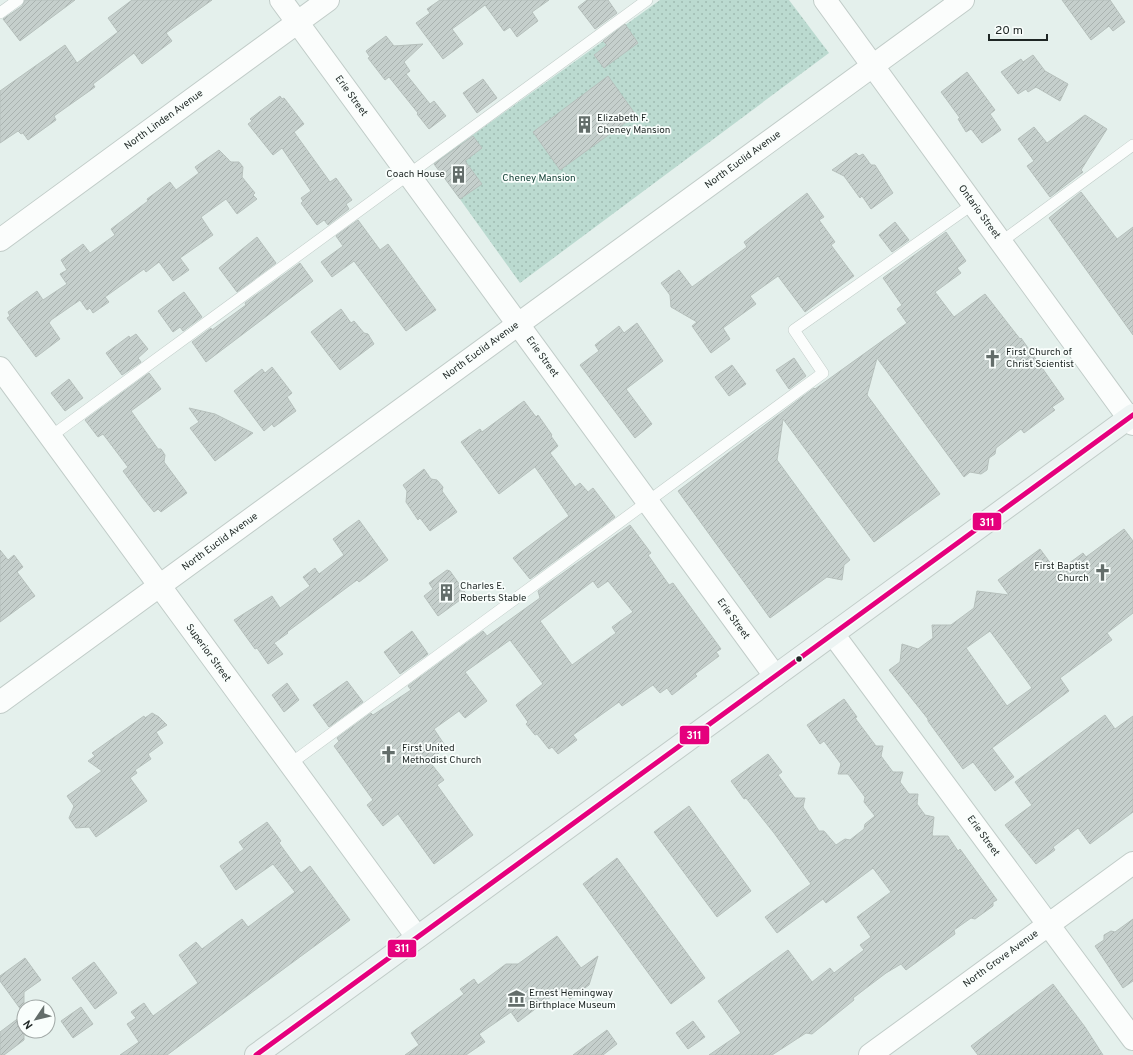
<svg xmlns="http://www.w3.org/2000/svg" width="1133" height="1055" viewBox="0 0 1133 1055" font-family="Overpass,sans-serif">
<defs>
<pattern id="park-dots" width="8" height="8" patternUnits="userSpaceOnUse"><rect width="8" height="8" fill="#bbdad0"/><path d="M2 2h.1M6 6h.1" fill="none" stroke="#a0bbb2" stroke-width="1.8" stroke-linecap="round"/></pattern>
<pattern id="building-hatch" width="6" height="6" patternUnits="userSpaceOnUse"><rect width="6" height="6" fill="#c5cfcc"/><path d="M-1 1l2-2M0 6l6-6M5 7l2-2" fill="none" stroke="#a9b2af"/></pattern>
</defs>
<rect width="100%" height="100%" fill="#e4f0ec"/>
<path fill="url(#park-dots)" d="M660 0H789L829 53 520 283 434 163Z"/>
<path fill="url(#building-hatch)" stroke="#b6c0bc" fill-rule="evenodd" d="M25 0H75L20 41 3 19 22 6Z
M132 0H212L166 33 172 41 142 64 134 53 93 84 95 87 54 116 56 120 28 140 23 133 21 134 18 131 0 143V91L65 45 77 63 118 32 108 18Z
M440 0H549L532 12 538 21 517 37 510 27 504 31 485 5 452 29 463 44 443 59 416 23 430 13 427 9Z
M587 0H608L617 13 595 29 578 7Z
M1062 0H1110L1125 22 1113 31 1109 26 1091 40Z
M625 24 638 43 604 68 594 55 607 45 603 41Z
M386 36 394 46 423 44 404 62 410 71 406 74 430 104 434 101 446 116 429 129 417 114 418 113 389 77 385 80 368 58 370 57 366 51Z
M1033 55 1045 71 1068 84 1060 101 1036 87 1028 92 1026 89 1018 94 1001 72 1021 59 1023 62Z
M967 72 995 110 990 114 1001 130 982 143 971 129 966 132 958 119 960 118 941 92Z
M608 76 636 115 560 170 533 132Z
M483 79 497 98 477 113 463 93Z
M280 96 282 99 284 98 304 124 294 132 330 182 336 178 352 200 346 204 349 209 328 225 324 220 317 225 301 203 303 201 301 198 311 191 282 148 273 155 248 124 252 121 250 119Z
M1085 115 1107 129 1081 170 1083 172 1050 197 1027 166 1034 161 1018 139 1034 127 1047 143Z
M473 136 482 148 465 161 482 184 460 199 434 164Z
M219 150 231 162H239L243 167 242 177 255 193 253 195 257 199 237 214 226 199 201 217 213 235 180 258 189 270 173 281 159 262 146 272 144 269 105 297 109 302 93 313 90 308 87 310 80 300 51 320 49 323 60 339 36 357 7 318 10 316 8 312 37 291 43 300 67 284 60 274 67 270 61 260 83 244 90 253 115 235 111 229 148 201 147 199 170 182 176 190 199 173 195 167Z
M856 153 859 156 863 154 871 165H875L893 193 871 209 862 196 860 198 844 176 832 170Z
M1081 192 1117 239 1133 227V335L1049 218Z
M807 193 824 217 819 220 835 242 831 245 854 276 805 312 778 276 750 296 756 304 723 328 730 339 711 353 692 326 697 322 671 307 670 295 661 283 679 270 692 287 747 247 744 242Z
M358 220 380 250 388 244 436 310 406 331 354 261 332 277 321 262 343 246 336 236Z
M895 222 909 240 892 252 879 235Z
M946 232 966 261 957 268 961 273 935 292 954 317 985 294 1020 339 1021 338 1064 399 1052 407 1055 410 1024 433 1021 429 996 448 995 454 989 458 987 470 981 474 970 472 964 477 877 358 867 395 940 494 874 542 783 419 777 460 850 560 844 565 842 580 827 577 770 618 678 491 814 388 815 389 907 323 897 309 902 305 883 278Z
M257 237 276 263 237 292 219 268Z
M300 263 313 281 206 362 192 342 211 328 212 330 246 305 245 303Z
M184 292 202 317 183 331 180 327 173 332 158 311Z
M341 309 351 323 354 321 364 333 368 334 374 344 340 370 311 332Z
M637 323 663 361 626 389 652 424 635 438 580 365 599 351 595 345 619 326 624 333Z
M136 334 148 349 138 358 141 362 122 375 106 353 129 336 130 338Z
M794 358 806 376 789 389 776 370Z
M732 365 746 384 729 396 715 377Z
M272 367 292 393 287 397 296 411 274 427 272 424 264 431 234 391 262 369 265 373Z
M149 373 161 389 131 411 158 449H161L165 455 164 462 187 493 161 512 158 509 154 512 142 497 123 471 128 467 103 434 98 437 85 420Z
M69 379 83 398 65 411 51 393Z
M524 401 536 417 538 415 552 435 551 436 558 446 550 453 575 487 580 483 588 492 593 488 615 517 530 579 513 558 569 516 535 467 499 494 461 442 480 429 482 432Z
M189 408 215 414 253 433 215 461 190 428 199 422Z
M424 469 431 479 437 480 443 487 442 491 457 512 430 531 420 518 418 520 406 502 407 491 403 485Z
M359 520 388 560 359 582 357 580 287 632 288 633 274 643 283 654 268 664 257 648 255 649 234 620 272 596 280 608 310 586 303 577 315 568 319 574 344 555 333 539Z
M630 525 651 553 648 555 669 585 673 583 721 649 716 652 719 656 695 674 697 676 672 695 667 688 660 693 653 685 622 706 619 702 573 735 577 740 558 754 552 747 549 749 537 734 535 735 526 724 528 722 516 705 543 684 510 640 465 672 487 701 465 718 459 711 434 729 446 747 429 761 444 780 437 785 473 835 434 864 398 814 383 826 367 805 373 800 334 746 339 741 337 738 371 713 373 715 411 690 408 686 483 631 487 636 540 598 538 591ZM593 581 598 588 608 581 633 612 612 627 616 633 572 665 540 621Z
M1124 529 1133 541V613L1107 633 1112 640 1060 678 1069 691 992 748 1014 777 995 791 973 762 963 769 928 721V719L889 670 900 662 902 644 918 649 933 638 932 625H951L974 608 977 591 1009 595 998 580 1040 549 1057 572 1083 553 1086 557ZM990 631 1032 688 1007 706 966 648Z
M0 550 8 560 14 555 23 567 17 572 35 596 0 622Z
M447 570 450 571 467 595 438 616 424 596 433 589 429 583Z
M412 631 428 654 400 674 384 652Z
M347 681 363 702 329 727 313 705Z
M287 683 299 700 284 712 272 695Z
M844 699 857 717 855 718 876 746H883L881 756 893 772H903L900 782 909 794H918L917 804 925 815 934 817 932 836H948L958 851 960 849 997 900 993 902V906L975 919 971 918 954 930 955 934 906 970 901 964 886 973 853 998 854 1000 812 1034 806 1033 772 1055H709L741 1033 718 1001 788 950 812 982 830 968 834 973 864 950 860 945 871 937 857 917 891 892 873 868 826 903 823 899 777 933 765 917 811 884 774 833 746 798 744 799 731 781 768 754 782 772 778 775 795 798H805L803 807 819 831H824L836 845 845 839 850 840 864 829 865 824 875 816 864 802 865 797 848 774H838L841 764 824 741 820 744 807 725Z
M152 713 159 717 167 725 156 732 163 743 148 754 151 759 135 770 137 773 130 778 147 801 96 837 89 827 76 828 69 818 74 806 67 796 102 771 88 761 95 756 92 753 144 716 145 718Z
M1105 715 1115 729 1133 716V812L1090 844 1078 828 1053 847 1055 850 1036 864 1005 825 1032 805 1015 782Z
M689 806 751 891 717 917 654 832Z
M267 822 281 841 279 843 301 873 310 866 350 920 167 1055H120L139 1042 127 1024 136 1018 131 1012 144 1003 153 1016 198 983 179 955 196 942 202 949 242 919 248 927 295 892 273 864 236 890 220 866 244 849 239 842Z
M617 858 705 978 671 1004 583 884Z
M1133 919V981L1123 988 1095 946 1104 940V935L1111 931 1115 932Z
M557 936 581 968 598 956 589 985 570 999 563 990 560 992 559 991 518 1022 511 1012 479 1034 485 1042 466 1055H405L419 1045 411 1033 464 994 460 989 474 979 478 985 506 964H518Z
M25 958 41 980 24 992V1040L4 1055H0V1032L24 1014 0 981V976Z
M94 962 117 993 95 1009 72 978Z
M1053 984 1085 1027 1103 1055H978L971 1046Z
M81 1007 93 1024 73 1038 61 1021Z
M693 1021 705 1037 688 1049 676 1033Z
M607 1030 617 1044 603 1055H573Z"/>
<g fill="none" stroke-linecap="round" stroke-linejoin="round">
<defs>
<path id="lane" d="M0 13 18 0
M1001 242 1133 145
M50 437 647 0
M290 764 823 373 794 330 973 204"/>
<path id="street" d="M281 0 775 676
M825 0 1133 424
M0 240 328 0
M0 368 417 937
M833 634 1133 1039
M0 702 963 0
M870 1055 1133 863"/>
<path id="secondary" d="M256 1055 1133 415"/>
</defs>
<use href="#lane" stroke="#c1ccc8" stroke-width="12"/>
<use href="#street" stroke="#c1ccc8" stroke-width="24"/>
<use href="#secondary" stroke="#c1ccc8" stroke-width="24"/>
<use href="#lane" stroke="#fbfdfc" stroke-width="11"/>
<use href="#street" stroke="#fbfdfc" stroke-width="22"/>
<use href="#secondary" stroke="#edf4f3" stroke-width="22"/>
<defs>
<path id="bus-1" d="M256 1055 1133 415"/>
</defs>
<use href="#bus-1" stroke="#f9fefc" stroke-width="8"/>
<use href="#bus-1" stroke="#e5007d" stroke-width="5"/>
</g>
<defs>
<symbol id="building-bare" viewBox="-9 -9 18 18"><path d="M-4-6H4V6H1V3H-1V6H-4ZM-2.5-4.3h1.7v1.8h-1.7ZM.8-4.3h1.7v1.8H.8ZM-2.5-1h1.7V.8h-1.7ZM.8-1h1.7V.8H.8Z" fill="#636d6a" stroke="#f9fefc" stroke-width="2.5" paint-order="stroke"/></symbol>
<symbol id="church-bare" viewBox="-9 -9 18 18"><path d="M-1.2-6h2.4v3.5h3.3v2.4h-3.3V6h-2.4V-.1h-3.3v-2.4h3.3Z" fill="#636d6a" stroke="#f9fefc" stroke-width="2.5" paint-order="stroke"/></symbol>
<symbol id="museum-bare" viewBox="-9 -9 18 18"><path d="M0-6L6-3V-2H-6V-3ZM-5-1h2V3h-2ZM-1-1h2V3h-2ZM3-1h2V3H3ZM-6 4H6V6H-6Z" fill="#636d6a" stroke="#f9fefc" stroke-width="2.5" paint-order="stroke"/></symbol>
</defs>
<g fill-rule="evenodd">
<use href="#building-bare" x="572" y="112" width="25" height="25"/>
<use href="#building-bare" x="446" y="162" width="25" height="25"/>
<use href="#church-bare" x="980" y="346" width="25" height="25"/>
<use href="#church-bare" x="1090" y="560" width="25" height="25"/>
<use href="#building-bare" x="434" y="580" width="25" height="25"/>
<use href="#church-bare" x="376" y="742" width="25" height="25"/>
<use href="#museum-bare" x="504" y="986" width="25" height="25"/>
</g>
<circle fill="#1e2624" stroke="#f9fefc" stroke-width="1.5" cx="799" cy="659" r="3.5"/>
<g text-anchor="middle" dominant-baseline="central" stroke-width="3.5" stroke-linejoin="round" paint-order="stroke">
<g font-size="10" fill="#1e2624" stroke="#f9fefc">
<text transform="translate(351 96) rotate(54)">Erie Street</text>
<text transform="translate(164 120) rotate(-36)">North Linden Avenue</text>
<text transform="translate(743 160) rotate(-36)">North Euclid Avenue</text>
<text transform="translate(979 212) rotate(54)">Ontario Street</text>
<text transform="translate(481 351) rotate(-36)">North Euclid Avenue</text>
<text transform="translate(542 357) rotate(54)">Erie Street</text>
<text transform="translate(220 542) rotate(-36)">North Euclid Avenue</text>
<text transform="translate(733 619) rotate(54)">Erie Street</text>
<text transform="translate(208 653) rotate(54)">Superior Street</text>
<text transform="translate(983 836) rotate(54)">Erie Street</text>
<text transform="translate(1001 959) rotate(-36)">North Grove Avenue</text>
</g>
<g font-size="10" fill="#1e2624" stroke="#f9fefc" text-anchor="start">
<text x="597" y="118">Elizabeth F.<tspan x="597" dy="12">Cheney Mansion</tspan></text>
<text x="445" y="174" text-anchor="end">Coach House</text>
<text x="1006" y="352">First Church of<tspan x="1006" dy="12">Christ Scientist</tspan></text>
<text x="1089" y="566" text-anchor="end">First Baptist<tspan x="1089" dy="12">Church</tspan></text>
<text x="460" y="586">Charles E.<tspan x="460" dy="12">Roberts Stable</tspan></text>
<text x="402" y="748">First United<tspan x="402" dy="12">Methodist Church</tspan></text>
<text x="529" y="993">Ernest Hemingway<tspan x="529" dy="12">Birthplace Museum</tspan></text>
</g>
<g font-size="10" fill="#154237" stroke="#f9fefc">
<text x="539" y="178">Cheney Mansion</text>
</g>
</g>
<g stroke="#f9fefc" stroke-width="1.5">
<rect x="972" y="512" width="30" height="19" rx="4" fill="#e5007d"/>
<rect x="679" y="725" width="31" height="20" rx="4" fill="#e5007d"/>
<rect x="387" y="939" width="30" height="19" rx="4" fill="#e5007d"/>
</g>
<g font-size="11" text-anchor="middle" font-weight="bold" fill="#fff">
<text x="987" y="526">311</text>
<text x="694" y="739">311</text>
<text x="402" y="952">311</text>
</g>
<g transform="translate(36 1019) rotate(235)"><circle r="19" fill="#f9fefc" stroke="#a1a8a6"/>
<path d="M0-3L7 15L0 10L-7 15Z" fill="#636d6a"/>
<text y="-6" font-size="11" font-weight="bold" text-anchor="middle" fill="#1e2624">N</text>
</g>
<path d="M989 34v6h58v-6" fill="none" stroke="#1e2624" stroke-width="2"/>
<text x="995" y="34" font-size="12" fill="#1e2624" stroke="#f9fefc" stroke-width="3" paint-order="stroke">20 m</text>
</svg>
